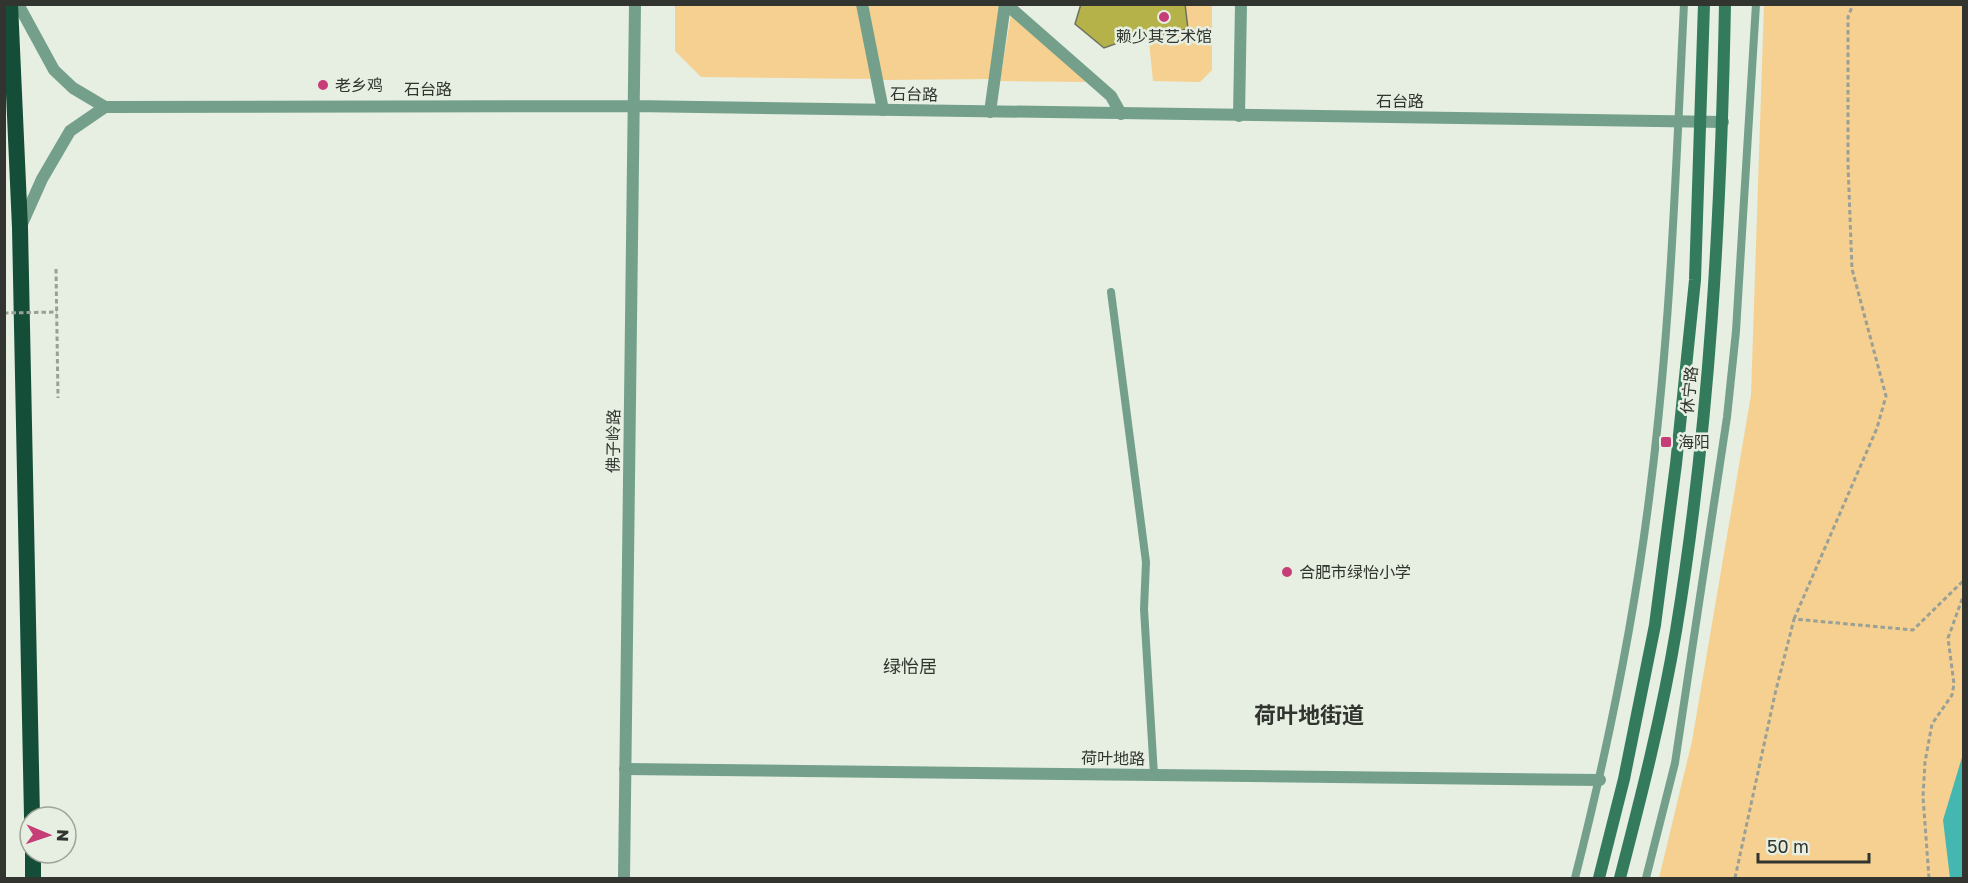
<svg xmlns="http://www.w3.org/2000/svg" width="1968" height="883" viewBox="0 0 1968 883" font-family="'Golos Text','Noto Sans SC',sans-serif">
<rect width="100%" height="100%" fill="#e6efe1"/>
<path fill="#f5d090" d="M675 5H857L872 79 701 77 675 51Z
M868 5H1001L989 79 882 80Z
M1185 5H1212V70L1200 82 1153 81 1148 32 1157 35 1188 29Z
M1764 5H1963V878H1659L1692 741 1751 395Z
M1011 14 1087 82 1000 81Z"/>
<path fill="#45b7b1" d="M1963 754V878H1950L1943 820Z"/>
<path fill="#b4b249" stroke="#6f6f61" stroke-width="1.5" d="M1081 4H1185L1188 29 1157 35 1148 32 1104 48 1075 24Z"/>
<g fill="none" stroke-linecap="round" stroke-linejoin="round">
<path stroke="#99a096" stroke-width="3" stroke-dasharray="4.5 3" stroke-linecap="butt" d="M56 269 58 398
M1794 619 1877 428 1886 396 1852 269 1848 165V17L1853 4
M1735 878 1775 694 1794 619 1913 630 1964 580
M1929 878 1923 797 1925 762 1932 724 1952 695 1954 684 1948 638 1964 594"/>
<path stroke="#74a08b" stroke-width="8" d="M1111 292 1146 562 1144 609 1154 775
M1575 878C1608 748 1635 617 1651 483 1671 324 1676 164 1684 4
M1646 878 1675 763 1727 417 1736 331 1756 4"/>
<path stroke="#74a08b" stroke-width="12" d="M862 4 883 110
M1006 4 1111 96 1121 114
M990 112 1005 4
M1239 116 1241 4
M625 769 1600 780"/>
<path stroke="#74a08b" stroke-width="12" d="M18 4 54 70 73 88 105 107 70 131 42 179 21 226
M105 107 634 106 1723 122
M624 878 635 4"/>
<path stroke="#347b5d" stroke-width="12" d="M1599 878 1624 779 1655 625 1676 464 1695 280 1704 4
M1620 878C1641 797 1662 715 1676 631 1710 424 1721 214 1725 4"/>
<path stroke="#144e38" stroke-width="16" d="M10 4 20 228 32 817
M33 853V878"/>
<path stroke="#99a096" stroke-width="3" stroke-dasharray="4.5 3" stroke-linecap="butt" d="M4 313 57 312"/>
</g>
<g fill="#c73d78" stroke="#e6efe1" stroke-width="2">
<circle cx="1164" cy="17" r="6"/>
<circle cx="323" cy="85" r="6"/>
<rect x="1660" y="436" width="12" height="12" rx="3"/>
<circle cx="1287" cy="572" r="6"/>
</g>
<g text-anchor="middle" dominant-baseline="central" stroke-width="5" stroke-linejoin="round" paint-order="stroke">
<g font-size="16" fill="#31342f" stroke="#e6efe1" text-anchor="start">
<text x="1164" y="36" text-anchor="middle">赖少其艺术馆</text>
<text x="335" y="85">老乡鸡</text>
<text x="1678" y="442">海阳</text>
<text x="1299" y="572">合肥市绿怡小学</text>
</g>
<g font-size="16" fill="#31342f" stroke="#e6efe1">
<text x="428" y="89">石台路</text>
<text transform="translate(914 94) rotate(1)">石台路</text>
<text x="1400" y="101">石台路</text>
<text transform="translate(1689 390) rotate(-84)">休宁路</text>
<text transform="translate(613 441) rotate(-89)">佛子岭路</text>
<text transform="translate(1113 758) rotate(1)">荷叶地路</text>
</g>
<g font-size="18" fill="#31342f" stroke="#e6efe1">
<text x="910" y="666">绿怡居</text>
</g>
<g font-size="22" font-weight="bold" fill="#31342f" stroke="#e6efe1">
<text x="1309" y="714">荷叶地街道</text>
</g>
</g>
<rect width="1968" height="883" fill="none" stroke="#31342f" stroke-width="12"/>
<g transform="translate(48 835) rotate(92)"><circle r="28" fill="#e6efe1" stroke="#9ea49a" stroke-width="1.5"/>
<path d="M0-4.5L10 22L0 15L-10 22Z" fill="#c73d78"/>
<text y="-9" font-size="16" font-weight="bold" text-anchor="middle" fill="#31342f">N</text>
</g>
<path d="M1758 853v9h111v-9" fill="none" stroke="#31342f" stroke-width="3"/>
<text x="1767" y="853" font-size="18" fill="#31342f" stroke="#e6efe1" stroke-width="4.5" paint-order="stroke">50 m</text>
</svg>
